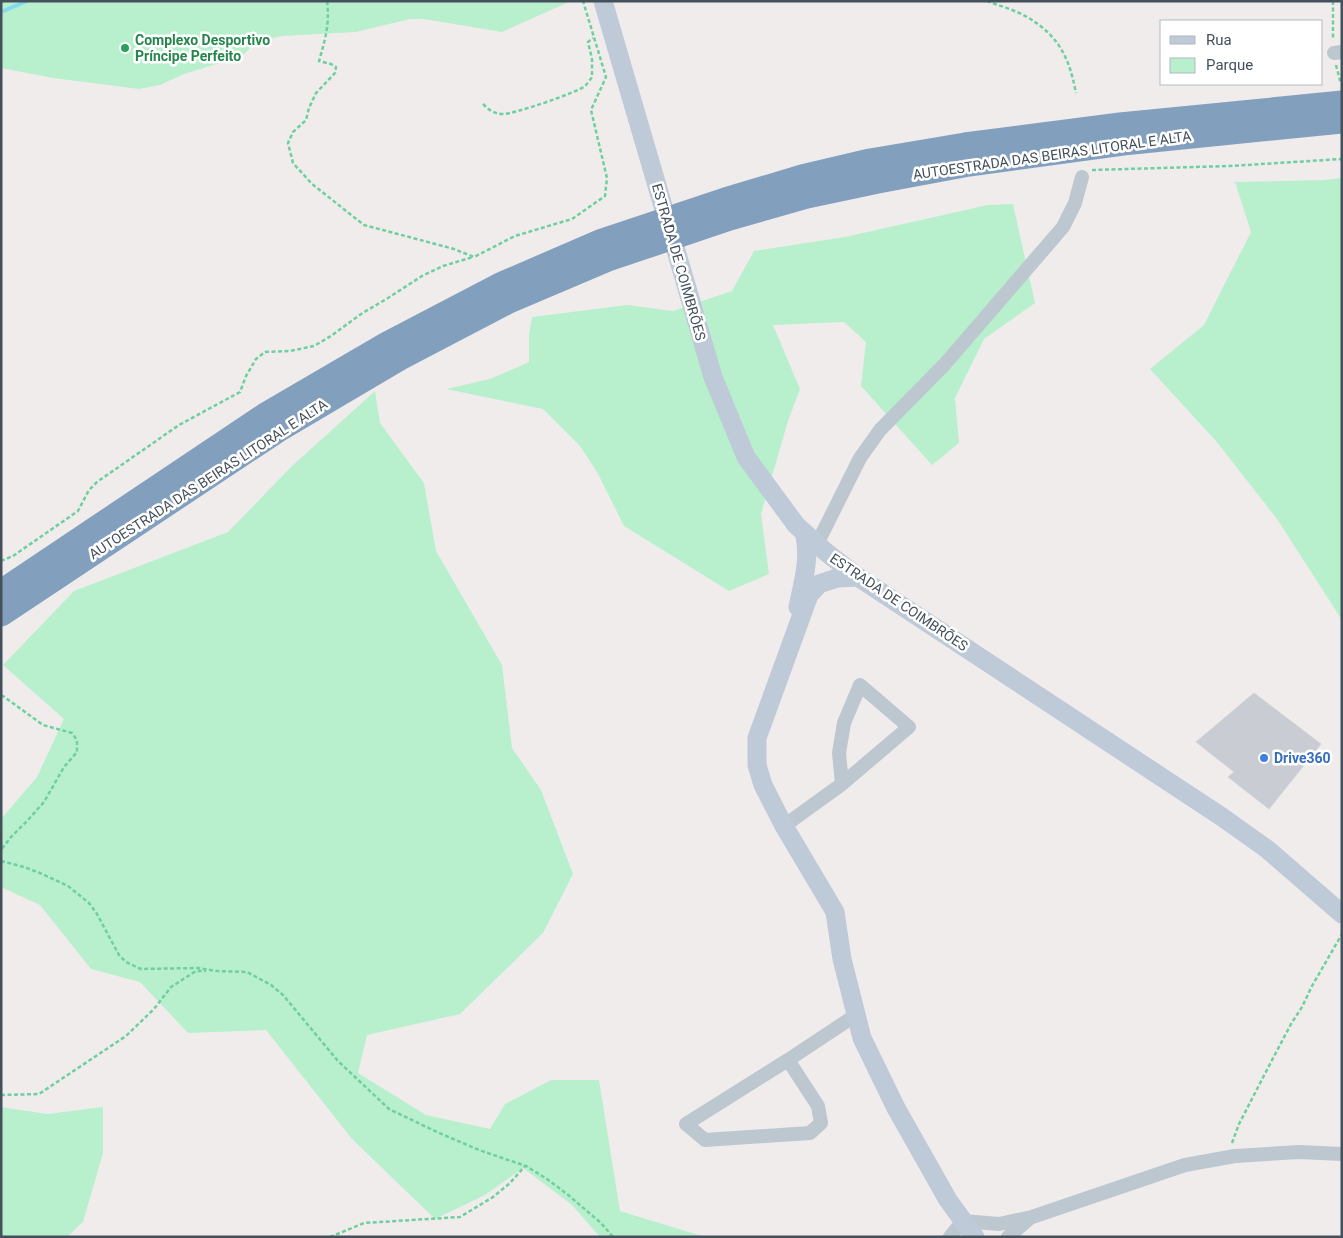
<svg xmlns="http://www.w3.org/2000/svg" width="1343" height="1238" viewBox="0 0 1343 1238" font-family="Roboto,sans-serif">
<rect width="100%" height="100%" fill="#f0ecec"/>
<path fill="#b8f0cd" d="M1 1H569V2L502 32 424 19H410L356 32 282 36 257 41 242 56 184 74 160 85 139 89 53 78 1 68Z
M1342 178V620L1277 519 1216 441 1150 369 1204 325 1251 232 1235 182 1324 180Z
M1013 204 1035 303 984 339 955 398 959 443 932 465 861 386 866 342 844 322 773 325 800 389 788 421 761 514 769 574 729 591 624 526 597 472 580 446 543 409 446 389 490 379 529 362V335L532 317 627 305 673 311 732 291 754 251 845 237 988 205Z
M375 391 380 423 424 483 436 551 502 665 512 748 541 790 573 874 543 933 460 1014 367 1035 358 1073 426 1115 490 1129 505 1104 551 1080H599L620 1211 705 1237H600L572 1205 523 1168 485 1195 435 1219 352 1139 266 1030 188 1033 140 982 91 969 40 905 1 887V819L37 777 64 719 3 665 74 591 228 532 292 466Z
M1 1107 47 1114 103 1107V1153L83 1222 67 1237H1Z"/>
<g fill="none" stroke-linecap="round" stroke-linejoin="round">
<path stroke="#83daef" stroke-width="4" d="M1 12 27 1"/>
</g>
<path fill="#c9ccd2" stroke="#d0d3d9" d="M1254 693 1321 744 1269 809 1228 777 1234 772 1196 742Z"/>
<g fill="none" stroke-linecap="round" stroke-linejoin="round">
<path stroke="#6fcf9f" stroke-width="2.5" stroke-dasharray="4 2.5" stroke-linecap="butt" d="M327 1C330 24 325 40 319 61L331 64 336 67 335 73 316 93 309 108 306 120 293 132 288 143 293 163 312 184 364 225 454 249 474 257 515 236 572 219 605 196 607 178 591 110 606 77 583 1
M987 1C1000 6 1015 10 1027 17 1059 36 1069 57 1076 93
M1333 1V40
M1336 65 1341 84
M483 104C489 110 494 114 503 114 514 114 576 93 585 86 587 84 590 80 592 77V59L588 42 593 38
M1092 170 1230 166 1342 159
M1 561 13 556 78 511 89 490 97 482 179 425 240 392 246 376 256 359 265 352 290 351 314 346 331 336 361 314 388 298 422 276 443 266 473 257
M1 696H3L43 725 72 733 77 740V752L64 767 44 802 28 820 11 837 1 850
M1 861 24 867 40 873 68 886 78 894 89 903 97 914 119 955 126 962 141 969 198 968 216 971 247 972 271 985 283 995 338 1061 389 1109 437 1132 479 1150 526 1166 547 1179 567 1194 601 1223 613 1237
M1 1095 39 1094 126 1036 154 1009 171 987 196 971H206
M1232 1143 1239 1124 1271 1062 1291 1024 1302 1007 1312 986 1342 934
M330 1237 364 1223 460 1217 493 1197 510 1183 525 1166"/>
<path stroke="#bcc7d0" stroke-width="14" d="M1334 53 1342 52
M817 544 860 458 880 430 945 364 1063 227 1075 203 1082 177
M784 826 842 784 909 727 860 685 844 723 839 753 842 784
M788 1060 686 1124 705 1140 810 1133 821 1123 818 1106 788 1060 856 1015
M950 1237 963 1221 999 1224 1032 1217 1185 1165 1235 1156 1299 1152 1342 1154
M1008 1237 1029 1219"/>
<path stroke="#becad7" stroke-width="19" d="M603 1 713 377 746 457 796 525 827 553 858 577 1222 817 1267 849 1342 914
M858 577 837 578 819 584 809 595 757 738V765L763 785 784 826 835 912 842 959 862 1038 896 1108 948 1200 975 1237
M798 607C803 583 811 556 804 532"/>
<path stroke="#82a0be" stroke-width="25" d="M1 592 267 414 387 344 500 285 602 241 725 200 802 177 870 161 965 145 1120 125 1342 103
M1 614 278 430 400 358 509 301 608 259 730 218 807 196 878 181 969 164 1123 143 1342 121"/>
</g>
<circle fill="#2e9e5b" stroke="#fff" stroke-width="2" cx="125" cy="48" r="5"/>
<circle fill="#3f7fe0" stroke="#fff" stroke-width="2" cx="1264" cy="758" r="5"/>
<g text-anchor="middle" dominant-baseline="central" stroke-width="5" stroke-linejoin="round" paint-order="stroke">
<g font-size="14" font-weight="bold" fill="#27864d" stroke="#fff" text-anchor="start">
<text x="135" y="40">Complexo Desportivo<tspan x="135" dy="16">Príncipe Perfeito</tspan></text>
</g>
<g font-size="14" fill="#44505b" stroke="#fff">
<text transform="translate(1052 155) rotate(-8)">AUTOESTRADA DAS BEIRAS LITORAL E ALTA</text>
<text transform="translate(679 262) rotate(74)">ESTRADA DE COIMBRÕES</text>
<text transform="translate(208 479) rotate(-33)">AUTOESTRADA DAS BEIRAS LITORAL E ALTA</text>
<text transform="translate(899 602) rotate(34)">ESTRADA DE COIMBRÕES</text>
</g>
<g font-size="14" font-weight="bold" fill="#366cbe" stroke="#fff" text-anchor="start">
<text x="1274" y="758">Drive360</text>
</g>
</g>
<rect width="1343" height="1238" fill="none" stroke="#44505b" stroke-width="5"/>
<rect x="1160" y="20" width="162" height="65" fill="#ffffff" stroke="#b4b9bd"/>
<rect x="1170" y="36" width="25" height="8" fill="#becad7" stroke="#b4b9bd"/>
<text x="1206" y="45" font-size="15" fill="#44505b">Rua</text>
<rect x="1170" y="58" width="25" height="15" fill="#b8f0cd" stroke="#b4b9bd"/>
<text x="1206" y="70" font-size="15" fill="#44505b">Parque</text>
</svg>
